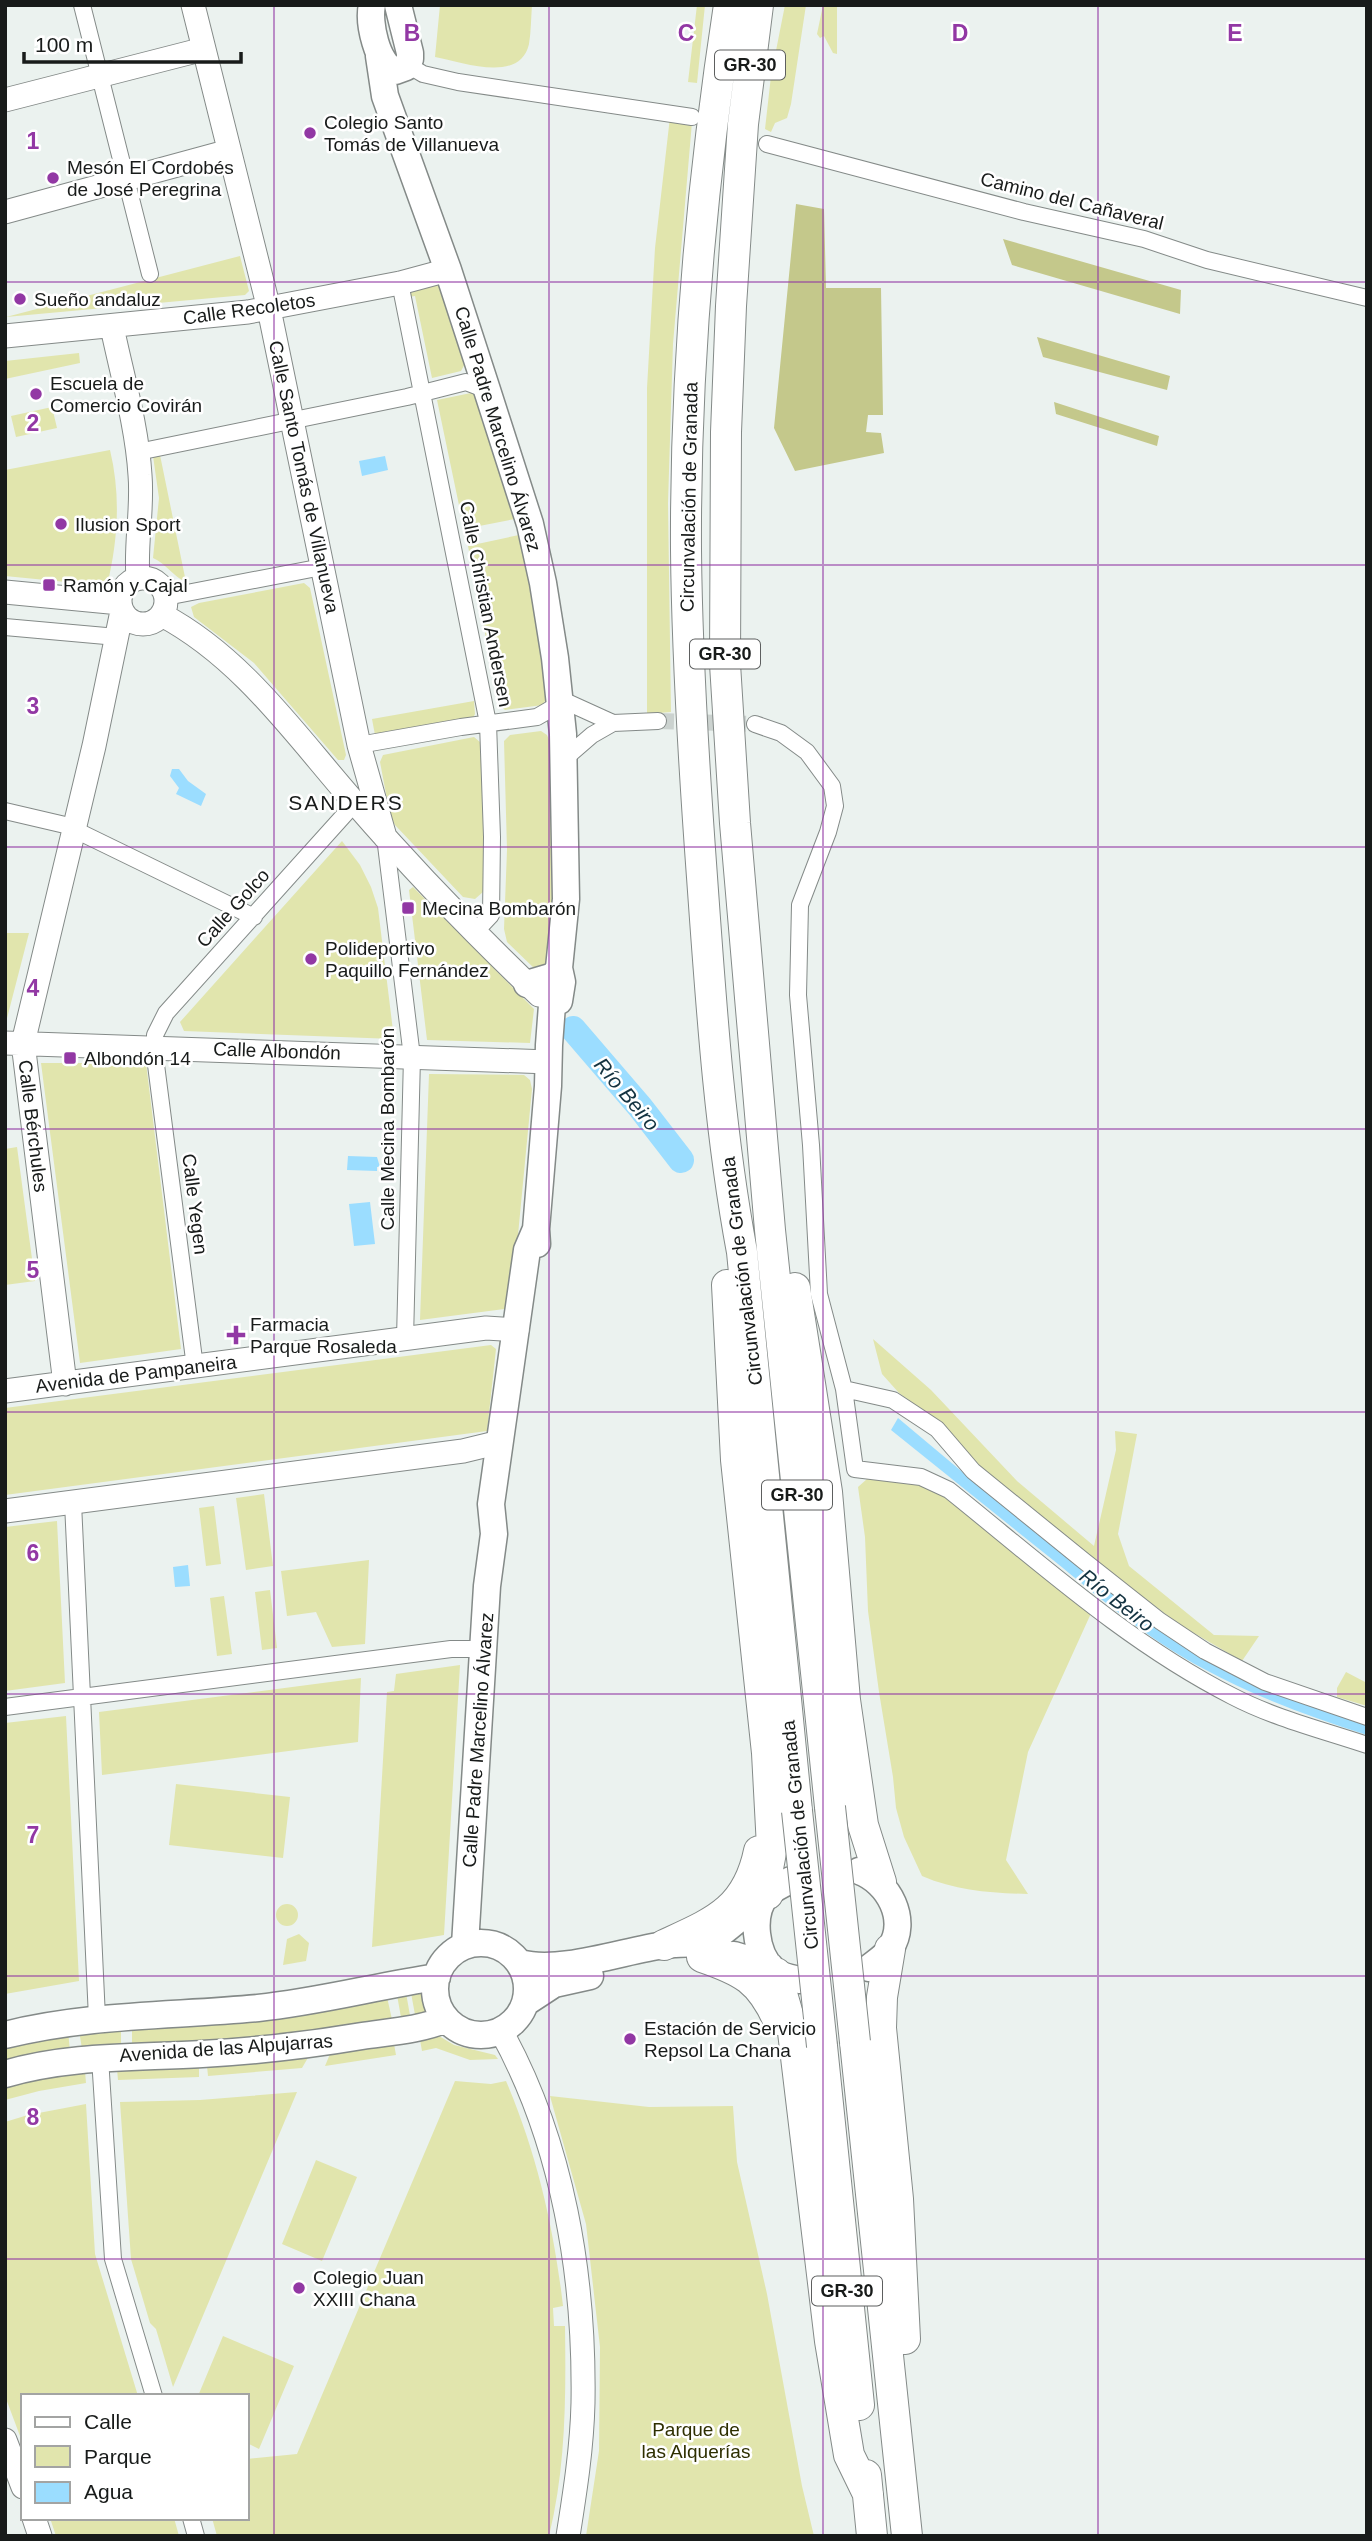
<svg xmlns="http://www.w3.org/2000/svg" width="1372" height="2541" viewBox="0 0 1372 2541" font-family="Helvetica,sans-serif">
<rect width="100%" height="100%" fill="#ebf2ef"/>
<path fill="#e1e5ad" d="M440 5H532C531 18 531 32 529 44 520 84 462 62 435 57Z
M697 5H705L697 83 688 82Z
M785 5H806L791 104 787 118 775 123 771 132 765 129 771 76Z
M823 5H837V54L833 53 824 36 820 38 817 34Z
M670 117 692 122 673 344 668 503 671 712 647 714V388L655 248Z
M240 256 249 291 245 295 6 317Z
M439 279 467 360 461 371 432 378 415 296 409 297V292Z
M79 353 80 363 5 379V361Z
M471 393 477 397 515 519 464 529 437 400Z
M52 407 57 428 16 437 11 416Z
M110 450C121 496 118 540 107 586L5 576V470Z
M160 455 186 582C172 576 167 564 153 558L159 498 153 456Z
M519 535 537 620 547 697 543 705 505 710 499 705 468 546Z
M304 583 310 588 346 755 344 760H338L254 663 194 617 191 607 199 603Z
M474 701 475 714 473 718 375 735 372 719Z
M541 731 547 735 550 742 553 894 550 959 543 969 536 970 507 942 504 929 507 850 504 741 510 735Z
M474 737 480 742 484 816 483 892 475 899 463 897 395 825 390 815 380 762 383 755Z
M342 841 360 865 371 887 378 908 394 1039 184 1031 180 1022Z
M413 887 534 1009 530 1043 427 1040 409 890Z
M5 933H29L5 1026Z
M41 1063H146L181 1349 80 1363Z
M429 1074 524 1075 530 1080 532 1089 511 1308 420 1320Z
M17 1147 35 1281 5 1285V1149Z
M873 1339 931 1390 1017 1481 1094 1546 1116 1450 1115 1431 1137 1434 1118 1534 1129 1566 1214 1635 1259 1636 1242 1661 1180 1625 1093 1559 977 1465 937 1421 899 1393 882 1374Z
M491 1345 496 1349 487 1431 5 1495V1408Z
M867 1479 919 1483 946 1492 1093 1609 1028 1752 1006 1860 1028 1894C991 1893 957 1891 922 1876L904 1837 896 1808 893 1777 879 1692 868 1611 865 1537 858 1487Z
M264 1494 273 1566 246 1570 236 1498Z
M214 1506 221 1564 206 1566 199 1508Z
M57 1521 65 1683 5 1691V1527Z
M369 1560 365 1644 332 1647 316 1612 287 1616 281 1571Z
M270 1590 277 1648 262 1650 255 1592Z
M224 1596 232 1654 217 1656 210 1598Z
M460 1665 444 1935 372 1947 387 1692 394 1691 396 1674Z
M1346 1672 1367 1683V1706L1337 1697V1688Z
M361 1678 358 1742 102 1775 99 1712Z
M66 1716 79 1981 5 1994V1723Z
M176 1784 290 1797 283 1858 169 1845Z
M276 1915a11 11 0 1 1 22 0a11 11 0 1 1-22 0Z
M299 1934 309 1943 306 1961 283 1965 287 1939Z
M425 1990 430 2018 416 2020 411 1993Z
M406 1993 411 2021 402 2023 397 1995Z
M387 1997 393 2024 132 2049V2024Z
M121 2026V2048L82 2049 79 2030Z
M68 2031 70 2051 5 2064V2043Z
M439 2036 454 2045 495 2055 498 2059 470 2060 436 2048 422 2051 420 2040Z
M394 2044 396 2055 325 2066 330 2054Z
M309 2056 302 2068 208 2076 207 2066Z
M199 2066V2077L118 2080 117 2069Z
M85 2071 86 2083 39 2091 5 2100V2087L34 2079Z
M455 2081 491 2084 506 2081C537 2154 554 2228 563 2306L553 2308 554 2326H565C566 2396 566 2467 549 2536H217L212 2518H247V2459L297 2454Z
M297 2092 173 2387 156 2329 150 2323 131 2259 120 2102 200 2100Z
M550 2096 649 2107 733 2106 737 2162 767 2294 802 2486 814 2536H586L599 2451 600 2347 586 2224Z
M86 2104 95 2254 138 2396H23V2444L5 2396V2122L28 2115Z
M316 2160 357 2177 322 2261 282 2244Z
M223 2336 294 2366 259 2449 247 2443V2396H198Z
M50 2518H174L179 2536H56Z"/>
<path fill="#c4c88b" d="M796 204 824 209 826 288H881L883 415H868L866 432 881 433 884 453 795 471 774 428Z
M1003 239 1181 290 1180 314 1012 265Z
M1037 337 1170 376 1167 390 1043 357Z
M1054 402 1159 436 1157 446 1056 414Z"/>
<path fill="#9bddff" d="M385 456 388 470 362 476 359 461Z
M172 769H179L188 781 206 794 201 806 176 794 179 788 170 776Z
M348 1156 377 1157 380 1167H377V1171L347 1170Z
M370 1202 375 1244 354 1246 349 1204Z
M898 1418 1003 1506 1157 1628 1367 1724V1735C1310 1717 1256 1697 1204 1669 1149 1640 1101 1599 1053 1560 999 1517 945 1473 891 1430Z
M188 1565 190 1586 175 1587 173 1567Z"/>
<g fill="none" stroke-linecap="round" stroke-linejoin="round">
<path stroke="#9bddff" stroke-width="26" d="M573 1029 640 1107 681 1160"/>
<path stroke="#cbd2cf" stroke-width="16" stroke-dasharray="16 8" stroke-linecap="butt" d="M658 721 755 724"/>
<defs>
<path id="street" d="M82 5 150 274
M408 65 423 74 458 82 692 117
M767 144 1024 212 1144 239 1207 260 1367 298
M400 283 488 723 492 837 491 915 475 932
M138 452 407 397 466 382 487 390
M166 597 322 567
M5 627 117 637
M755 724 781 733 807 752 832 786 835 806 828 832 800 905 798 995 811 1145 819 1294 844 1389 855 1469 921 1477 949 1490C1040 1563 1128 1643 1232 1696 1274 1718 1322 1730 1367 1745
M359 745 461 727 537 717 561 703H569L613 723 658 721
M563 760 592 735 613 723
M5 811 65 825 254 917
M385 837 412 1057 405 1339
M195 1367 155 1057V1035L166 1013 355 803
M844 1389 893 1400 937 1429 973 1471 1084 1561 1160 1621 1205 1651 1265 1682 1367 1717
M73 1503 97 2018
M5 1707 451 1649H483
M100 2058 113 2259 154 2396
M191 2518 196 2536"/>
<path id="secondary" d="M193 5 269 309 359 745 385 837
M5 100 204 49
M5 212 229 151
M112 327C122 375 137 426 140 475 143 510 135 544 138 578
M5 336 248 312 400 283 448 270
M120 601a23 23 0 1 1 46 0a23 23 0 1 1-46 0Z
M5 592 120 603
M162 615C243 658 296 736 355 803 413 870 475 934 539 995
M5 1043 549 1062
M65 1384 23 1043 94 746 122 611
M5 1391 486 1328 517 1330
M5 1511 463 1451 500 1442
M501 2031C563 2143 585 2276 583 2403 582 2447 575 2492 568 2536
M5 2440 23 2487
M34 2518 40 2536"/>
<path id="primary" d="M372 5C368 22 377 65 395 71L406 67 410 59V53L398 5
M379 56 385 96 448 270 487 390 530 524 543 583 555 658 563 734 566 899 559 968 562 982 559 1001 552 1005
M527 984 554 976 559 968
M537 1244 536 1229 548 1086 549 1045 552 1005 549 996 551 990
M859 1871C889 1882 909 1920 890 1949 885 1957 876 1962 869 1968
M791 1880C783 1884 774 1888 767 1894 750 1914 755 1954 774 1971 782 1977 791 1978 800 1980
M435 1989a46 46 0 1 1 92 0a46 46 0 1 1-92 0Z
M465 1945 487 1586 494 1534 491 1504 527 1250 536 1229
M710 1956 734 1955 770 1966
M520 1963C559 1974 623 1951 664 1945 678 1943 695 1945 708 1940 728 1932 741 1913 761 1903
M525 2003 554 1984 590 1976
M5 2035C89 2014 174 2016 258 2008 318 2002 377 1986 437 1977
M5 2074C70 2055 136 2058 202 2054 256 2051 309 2045 362 2036 389 2032 421 2030 446 2019"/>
<path id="highway" d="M729 5C701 187 685 366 686 550 687 659 694 768 702 877 711 1002 719 1129 742 1252L797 1811
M758 5 743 124 731 306 726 432 725 664 735 823 770 1230 830 1807
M727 1285 736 1460 767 1753 772 1847 766 1879 768 1894
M795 1288 827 1492 845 1700 863 1825 881 1882
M664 1945C714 1922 747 1910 759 1851
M890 1949 882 1997 881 2028 898 2199 905 2339
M702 1957C743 1971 760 1980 778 2020
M776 1973 793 2032 830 2341 849 2455 868 2494
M855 2042 907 2536
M822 2046 859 2405
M866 2475 872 2536"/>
</defs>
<use href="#street" stroke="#848a88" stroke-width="18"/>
<use href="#secondary" stroke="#848a88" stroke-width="25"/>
<use href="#primary" stroke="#848a88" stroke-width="29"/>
<use href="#highway" stroke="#848a88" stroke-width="32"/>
<use href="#street" stroke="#fff" stroke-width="16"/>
<use href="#secondary" stroke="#fff" stroke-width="23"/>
<use href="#primary" stroke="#fff" stroke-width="26"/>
<use href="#highway" stroke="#fff" stroke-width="30"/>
<defs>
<path id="highway-bridge" d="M830 1807 855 2042
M797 1811 822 2046"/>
</defs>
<use href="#highway-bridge" stroke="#848a88" stroke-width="32" stroke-linecap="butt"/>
<use href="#highway-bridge" stroke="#fff" stroke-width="30"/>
</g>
<path fill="none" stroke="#9238a4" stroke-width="2" stroke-opacity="0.55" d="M274 5V2536M549 5V2536M823 5V2536M1098 5V2536M5 282H1367M5 565H1367M5 847H1367M5 1129H1367M5 1412H1367M5 1694H1367M5 1976H1367M5 2259H1367"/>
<g fill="#9238a4" stroke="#fff" stroke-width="2.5">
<circle cx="310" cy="133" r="7"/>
<circle cx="53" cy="178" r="7"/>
<circle cx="20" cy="299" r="7"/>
<circle cx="36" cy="394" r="7"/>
<circle cx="61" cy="524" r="7"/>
<rect x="42" y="578" width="14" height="14" rx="3.5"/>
<rect x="401" y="901" width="14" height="14" rx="3.5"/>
<circle cx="311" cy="959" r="7"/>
<rect x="63" y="1051" width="14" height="14" rx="3.5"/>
<path d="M232.5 1324.5h7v7h7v7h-7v7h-7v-7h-7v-7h7z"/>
<circle cx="630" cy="2039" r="7"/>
<circle cx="299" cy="2288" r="7"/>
</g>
<g text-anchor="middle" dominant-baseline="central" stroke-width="5" stroke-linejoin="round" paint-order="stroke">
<g fill="#fff" stroke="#5d5f5f" stroke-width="2">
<rect x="715" y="50.5" width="70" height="29" rx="5"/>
<rect x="690" y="639.5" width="70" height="29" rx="5"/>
<rect x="762" y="1480.5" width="70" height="29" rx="5"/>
<rect x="812" y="2276.5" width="70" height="29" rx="5"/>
</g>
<g font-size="18" font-weight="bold" fill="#181b1a">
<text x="750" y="65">GR-30</text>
<text x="725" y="654">GR-30</text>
<text x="797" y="1495">GR-30</text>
<text x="847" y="2291">GR-30</text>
</g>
<g font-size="19" fill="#181b1a" stroke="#fff" text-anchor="start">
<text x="324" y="122">Colegio Santo<tspan x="324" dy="22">Tomás de Villanueva</tspan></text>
<text x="67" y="167">Mesón El Cordobés<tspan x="67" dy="22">de José Peregrina</tspan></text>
<text x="34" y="299">Sueño andaluz</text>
<text x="50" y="383">Escuela de<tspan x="50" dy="22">Comercio Covirán</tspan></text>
<text x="75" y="524">Ilusion Sport</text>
<text x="63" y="585">Ramón y Cajal</text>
<text x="422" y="908">Mecina Bombarón</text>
<text x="325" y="948">Polideportivo<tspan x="325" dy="22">Paquillo Fernández</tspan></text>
<text x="84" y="1058">Albondón 14</text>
<text x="250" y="1324">Farmacia<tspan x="250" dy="22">Parque Rosaleda</tspan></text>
<text x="644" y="2028">Estación de Servicio<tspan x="644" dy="22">Repsol La Chana</tspan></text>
<text x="313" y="2277">Colegio Juan<tspan x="313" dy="22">XXIII Chana</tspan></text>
</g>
<g font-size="19" fill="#181b1a" stroke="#fff">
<text transform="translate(1072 201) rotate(14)">Camino del Cañaveral</text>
<text transform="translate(249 309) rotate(-8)">Calle Recoletos</text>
<text transform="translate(498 429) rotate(73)">Calle Padre Marcelino Álvarez</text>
<text transform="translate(304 477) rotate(78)">Calle Santo Tomás de Villanueva</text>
<text transform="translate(689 497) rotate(-89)">Circunvalación de Granada</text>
<text transform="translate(486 604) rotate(79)">Calle Christian Andersen</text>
<text transform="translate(233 908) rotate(-48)">Calle Golco</text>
<text transform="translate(277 1051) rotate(2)">Calle Albondón</text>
<text transform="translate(33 1126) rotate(83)">Calle Bérchules</text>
<text transform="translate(387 1129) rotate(-90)">Calle Mecina Bombarón</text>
<text transform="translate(195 1204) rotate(83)">Calle Yegen</text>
<text transform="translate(742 1271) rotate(-97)">Circunvalación de Granada</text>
<text transform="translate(136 1374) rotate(-7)">Avenida de Pampaneira</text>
<text transform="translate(478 1740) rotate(-86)">Calle Padre Marcelino Álvarez</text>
<text transform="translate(800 1835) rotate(-96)">Circunvalación de Granada</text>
<text transform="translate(226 2048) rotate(-4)">Avenida de las Alpujarras</text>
</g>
<g font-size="19" fill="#2e2f00" stroke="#fff">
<text x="696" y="2429">Parque de<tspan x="696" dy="22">las Alquerías</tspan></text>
</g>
<g font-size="21" letter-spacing="2" fill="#181b1a" stroke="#fff">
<text x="346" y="802">SANDERS</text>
</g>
<g font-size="21" font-style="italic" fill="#143341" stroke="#fff">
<text transform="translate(627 1094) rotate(50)">Río Beiro</text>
<text transform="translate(1117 1600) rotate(38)">Río Beiro</text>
</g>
</g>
<g font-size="23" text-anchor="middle" font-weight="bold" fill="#9238a4" stroke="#fff" stroke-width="5" stroke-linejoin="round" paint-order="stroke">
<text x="412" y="41">B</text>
<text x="686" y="41">C</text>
<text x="960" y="41">D</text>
<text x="1235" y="41">E</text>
<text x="33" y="149">1</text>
<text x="33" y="431">2</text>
<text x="33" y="714">3</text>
<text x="33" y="996">4</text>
<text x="33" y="1278">5</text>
<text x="33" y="1561">6</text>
<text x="33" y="1843">7</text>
<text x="33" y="2125">8</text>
</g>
<rect width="1372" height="2541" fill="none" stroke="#181b1a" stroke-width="14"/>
<rect x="21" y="2394" width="228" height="126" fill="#ffffff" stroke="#a3a4a3" stroke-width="2"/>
<rect x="35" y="2417" width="35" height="10" fill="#ffffff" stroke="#a3a4a3" stroke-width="2"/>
<text x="84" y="2429" font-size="21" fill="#181b1a">Calle</text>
<rect x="35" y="2446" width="35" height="21" fill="#e1e5ad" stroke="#a3a4a3" stroke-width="2"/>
<text x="84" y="2464" font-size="21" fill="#181b1a">Parque</text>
<rect x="35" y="2482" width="35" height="21" fill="#9bddff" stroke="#a3a4a3" stroke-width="2"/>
<text x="84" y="2499" font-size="21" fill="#181b1a">Agua</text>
<path d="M24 52v10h217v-10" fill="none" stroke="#181b1a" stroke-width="3.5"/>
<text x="35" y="52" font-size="21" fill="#181b1a" stroke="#ffffff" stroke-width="5" paint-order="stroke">100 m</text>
</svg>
